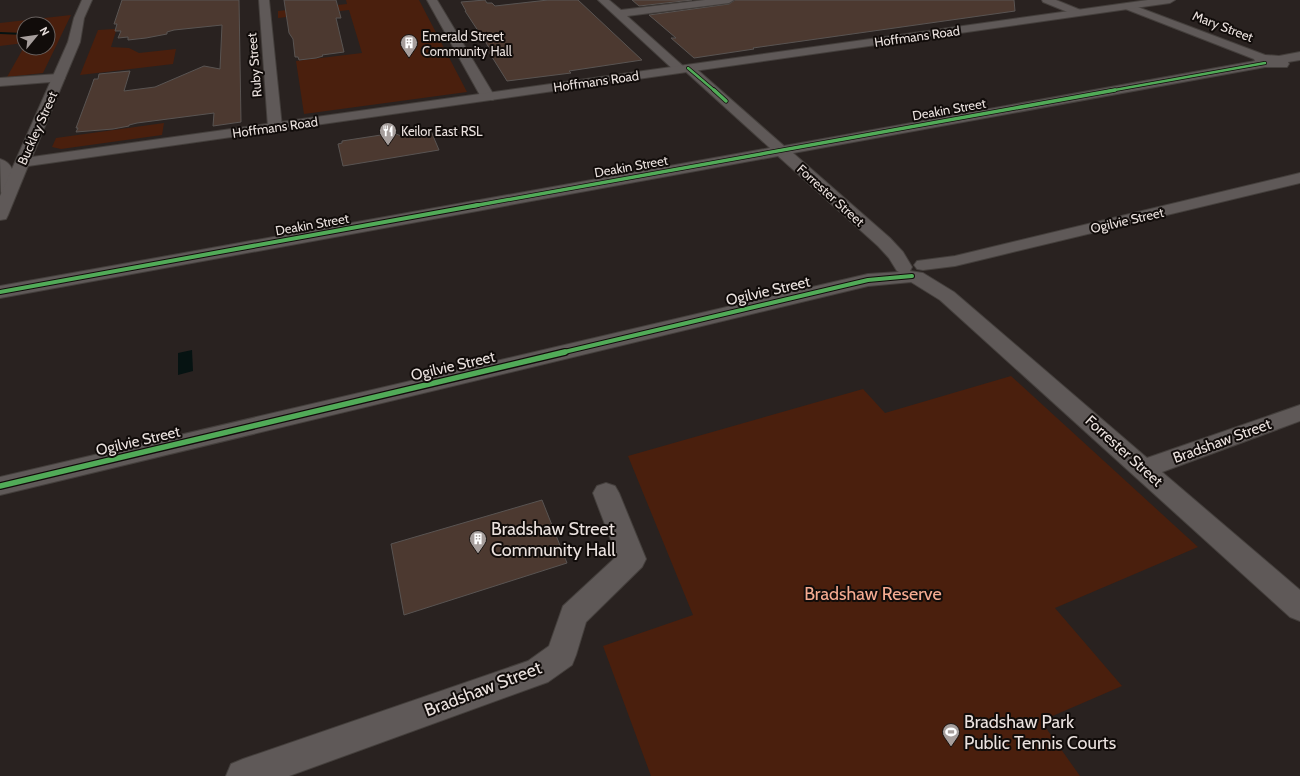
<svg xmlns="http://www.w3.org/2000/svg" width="1300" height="776" viewBox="0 0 1300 776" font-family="Cabin,sans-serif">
<rect width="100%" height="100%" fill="#292220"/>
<path fill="#4a1f0d" d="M346 0H419L467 92 304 114 296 61 362 53 349 10 278 18V11L347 4Z
M71 15 43 73 7 77 24 47V48H48V24H24V43L0 46V23Z
M115 29V31H116L111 47 129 48 139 53 176 49 173 64 80 75 98 30Z
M164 123 162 135 61 149 52 147 56 138Z
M1011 376 1198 547 1055 608 1122 686 1041 721 1080 776H651L603 646 693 615 628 456 863 389 885 413Z"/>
<path fill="#061312" d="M192 350 193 371 178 375V353Z"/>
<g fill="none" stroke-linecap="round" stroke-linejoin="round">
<path fill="#061312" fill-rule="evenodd" d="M0 32 24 33V35L0 34Z"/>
</g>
<path fill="#4c3930" stroke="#595452" d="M122 0H239L241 122 213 126 214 113 137 123 129 125V126L113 129 76 132 78 128H76L92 85 94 79H98L99 74 130 71 124 91 155 87 204 66 220 69 222 25 174 30 167 32V34L146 38 128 40V37L118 38 121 31H115L117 24H114Z
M284 0H336L341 18H336L344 52 322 55 323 56 316 58 299 60 298 57H295L293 39 289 33Z
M485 0 487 3H492L495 6 548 0H578L642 60 569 71 571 73 507 81 487 49H490L465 11H466L461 2Z
M632 0H692L639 6Z
M735 0H1014L1015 11 753 48 754 49 694 58 671 38H676L649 15 729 4Z
M431 131 439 150 343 166 338 144 342 143V141L394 133 401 136Z
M542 500 567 563 404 615 391 544Z"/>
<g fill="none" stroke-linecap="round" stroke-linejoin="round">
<defs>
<path id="minor" d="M259 0H269L282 127 280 130 275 131 270 130 268 127Z
M427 0H437L495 97 493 100H483L481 97Z
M598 0H609L621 10 705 0H734L729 3 627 16 683 66 692 65 784 146 1255 61 1254 59 1123 8 1122 6 1127 3 1265 55 1279 56 1300 52V60L1288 62 1289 64 1287 67H1265L793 153 890 238 903 252 912 267 910 271 923 273 954 292 1147 458 1300 405V421L1162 472 1300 590V621L1290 617 940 300 911 282 868 286 0 495V477L868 274 899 272 897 271 889 258 878 246 778 156 0 298V286L770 148 685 71 676 72Z
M59 74 63 75 65 78 63 81 0 86V78Z
M0 159C15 163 15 179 17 192L15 195 9 197 3 195 1 192Z
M1300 173V183L955 266 923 270 917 269 914 265 917 261 955 256Z
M606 483 615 486 619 493 646 559 642 567 586 622 576 655 572 665 548 682 289 776H226L231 764 243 759 528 661 549 646 563 606 617 556 593 493 597 486Z"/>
<path id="tertiary" d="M1042 0H1056L1083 11 1084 13 1083 15H1075L1043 2Z"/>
<path id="secondary" d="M82 0H92L84 18 80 42 32 157 1148 0H1175L1170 3 28 166 8 215 6 219 0 220V196L68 42 74 18Z"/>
</defs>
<use href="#minor" stroke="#443f3c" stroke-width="2"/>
<use href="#tertiary" stroke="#443f3c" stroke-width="2"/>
<use href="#secondary" stroke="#443f3c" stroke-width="2"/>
<use href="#minor" fill="#5f5958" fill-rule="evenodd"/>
<use href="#tertiary" fill="#5f5958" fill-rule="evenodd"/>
<use href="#secondary" fill="#5f5958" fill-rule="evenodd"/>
<defs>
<path id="cycleway-far3" d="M688 68 715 91
M1109 91 1265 63"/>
<path id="cycleway-far2" d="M714 90 726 101
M473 206 1115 90"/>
<path id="cycleway-far1" d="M0 292 478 205
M560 353 868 280 912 276"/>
<path id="cycleway" d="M0 486 565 352"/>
</defs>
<use href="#cycleway-far3" stroke="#110c0a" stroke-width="4"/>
<use href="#cycleway-far2" stroke="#110c0a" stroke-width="5"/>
<use href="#cycleway-far1" stroke="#110c0a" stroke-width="6"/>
<use href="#cycleway" stroke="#110c0a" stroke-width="8"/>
<use href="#cycleway-far3" stroke="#51ab58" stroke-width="2.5"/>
<use href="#cycleway-far2" stroke="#51ab58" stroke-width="3.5"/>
<use href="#cycleway-far1" stroke="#51ab58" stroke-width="4"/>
<use href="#cycleway" stroke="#51ab58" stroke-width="5.5"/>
</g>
<defs>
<symbol id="building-pin" viewBox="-11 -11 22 30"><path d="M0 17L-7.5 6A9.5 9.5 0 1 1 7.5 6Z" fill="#a69e9c" stroke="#110c0a"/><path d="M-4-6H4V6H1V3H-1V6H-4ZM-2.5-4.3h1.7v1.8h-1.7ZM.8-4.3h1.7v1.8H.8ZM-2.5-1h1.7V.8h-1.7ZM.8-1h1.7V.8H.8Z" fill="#fff"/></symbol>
<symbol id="restaurant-pin" viewBox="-11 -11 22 30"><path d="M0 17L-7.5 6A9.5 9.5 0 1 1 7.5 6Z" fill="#a69e9c" stroke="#110c0a"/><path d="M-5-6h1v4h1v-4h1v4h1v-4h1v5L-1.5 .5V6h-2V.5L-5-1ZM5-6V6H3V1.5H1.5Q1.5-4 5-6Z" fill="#fff"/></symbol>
<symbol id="stadium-pin" viewBox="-11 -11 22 30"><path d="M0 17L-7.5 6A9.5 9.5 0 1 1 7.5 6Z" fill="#a69e9c" stroke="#110c0a"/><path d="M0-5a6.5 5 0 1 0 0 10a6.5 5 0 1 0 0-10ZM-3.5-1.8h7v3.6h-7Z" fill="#fff"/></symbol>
</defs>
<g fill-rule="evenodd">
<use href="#building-pin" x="399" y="33" width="20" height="27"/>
<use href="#restaurant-pin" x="378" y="121" width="20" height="27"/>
<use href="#building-pin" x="468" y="529" width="20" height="27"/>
<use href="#stadium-pin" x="941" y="722" width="20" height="27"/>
</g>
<g text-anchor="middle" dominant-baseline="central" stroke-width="4" stroke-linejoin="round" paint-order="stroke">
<g font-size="13" fill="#eae1de" stroke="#110c0a">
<text transform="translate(1223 26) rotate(21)">Mary Street</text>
<text transform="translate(917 36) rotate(-8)">Hoffmans Road</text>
<text transform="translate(254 65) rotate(-95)">Ruby Street</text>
<text transform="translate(596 81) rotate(-8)">Hoffmans Road</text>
<text transform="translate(949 109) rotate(-10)">Deakin Street</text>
<text transform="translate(275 127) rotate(-8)">Hoffmans Road</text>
<text transform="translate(37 128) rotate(-66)">Buckley Street</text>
<text transform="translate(631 166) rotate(-10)">Deakin Street</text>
<text transform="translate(831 195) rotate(42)">Forrester Street</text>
<text transform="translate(1127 220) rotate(-13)">Ogilvie Street</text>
<text transform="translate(312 224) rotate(-10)">Deakin Street</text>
</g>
<g font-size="13" fill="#eae1de" stroke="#110c0a" text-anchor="start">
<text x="422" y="36">Emerald Street<tspan x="422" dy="15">Community Hall</tspan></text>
<text x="401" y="131">Keilor East RSL</text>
</g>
<g font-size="15" fill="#eae1de" stroke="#110c0a">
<text transform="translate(768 291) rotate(-13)">Ogilvie Street</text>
<text transform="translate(453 366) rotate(-13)">Ogilvie Street</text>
<text transform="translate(138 441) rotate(-13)">Ogilvie Street</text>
<text transform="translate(1222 441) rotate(-20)">Bradshaw Street</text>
<text transform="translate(1124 451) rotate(42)">Forrester Street</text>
</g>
<g font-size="18" fill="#eae1de" stroke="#110c0a" text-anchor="start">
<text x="491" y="529">Bradshaw Street<tspan x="491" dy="21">Community Hall</tspan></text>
<text x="964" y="722">Bradshaw Park<tspan x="964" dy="21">Public Tennis Courts</tspan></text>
</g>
<g font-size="18" fill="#f5ab91" stroke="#110c0a">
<text x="873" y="594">Bradshaw Reserve</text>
</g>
<g font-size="18" fill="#eae1de" stroke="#110c0a">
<text transform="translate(483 689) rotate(-21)">Bradshaw Street</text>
</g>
</g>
<g transform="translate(36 36) rotate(61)"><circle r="19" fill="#110c0a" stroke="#68615f"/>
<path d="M0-3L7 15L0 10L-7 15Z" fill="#a69e9c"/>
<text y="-6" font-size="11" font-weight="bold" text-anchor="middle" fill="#eae1de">N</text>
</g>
</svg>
